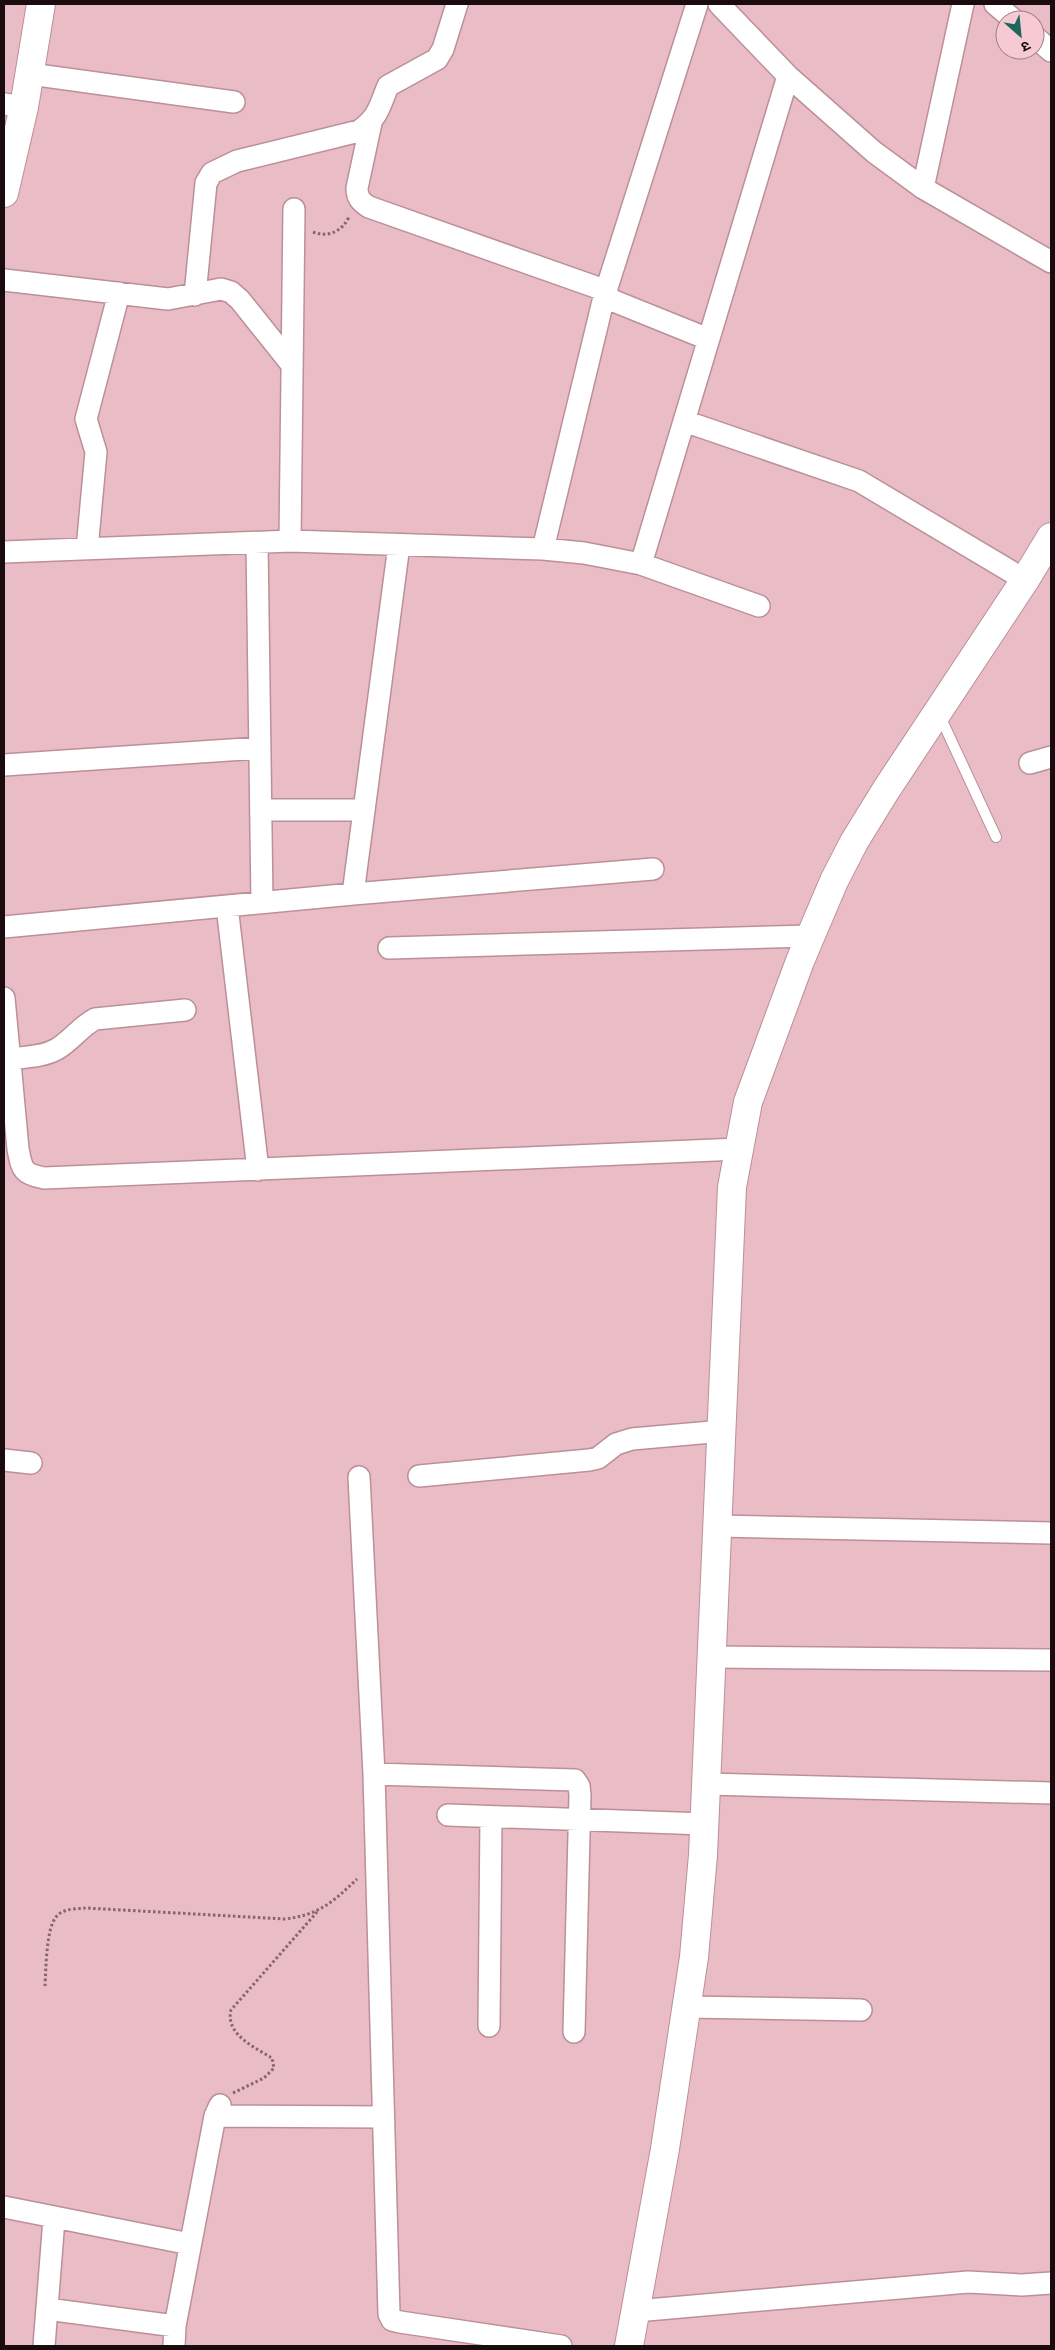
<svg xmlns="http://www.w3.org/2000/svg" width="1055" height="2350" viewBox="0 0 1055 2350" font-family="Ubuntu,'Noto Sans Devanagari',sans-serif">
<rect width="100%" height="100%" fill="#eabcc5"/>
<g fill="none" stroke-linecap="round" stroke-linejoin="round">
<defs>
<path id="lane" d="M939 714 996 837"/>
<path id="street" d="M719 4 788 76 874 152 923 188 1051 262
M995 4 1014 20
M1035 37 1051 51
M30 74 234 102
M4 104 24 107
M371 123 357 188C357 198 361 202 369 207L607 291
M923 188 963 4
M4 280 168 299 221 289 231 292 240 300 292 365
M195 295 206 183 212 173 237 161 359 131C379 117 379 107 388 86L437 59 443 49 457 4
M604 297 708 339
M684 421 859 481 1025 580
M290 541 294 209
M257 543 262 902
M87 549 96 452 86 419 119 293
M543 549 604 297 697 4
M4 552 290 541 543 549 584 553 641 564 759 606
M641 564 788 76
M1030 763 1051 757
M4 765 260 748
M261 810H364
M353 894 399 545
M227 906 258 1170
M4 927 353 894 653 869
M389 948 810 936
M4 998 18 1149C22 1169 22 1174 44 1178L739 1149
M10 1059C25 1057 43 1057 57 1049 71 1041 80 1027 95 1019L185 1010
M4 1460 31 1463
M419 1476 589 1460 598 1458 616 1444 632 1439 723 1431
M359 1477 374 1774 389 2314 392 2320 400 2322 561 2346
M719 1526 1051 1533
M713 1657 1051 1660
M374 1774 575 1780 579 1786 580 1795 574 2032
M707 1784 1051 1793
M448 1815 705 1824
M687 2007 861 2010
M489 2026 491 1817
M215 2116 383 2117
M4 2207 190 2244
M47 2309 175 2326
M636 2311 968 2282 1022 2285 1051 2283
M44 2346 54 2219
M174 2346 175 2326 215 2116 220 2105"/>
<path id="secondary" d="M629 2346 665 2149 694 1957 703 1855 732 1187 748 1102 800 961 834 881 854 842 886 790 1025 580 1051 537"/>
<path id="highway" d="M4 193 24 107 41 4"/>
</defs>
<use href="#lane" stroke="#bb9099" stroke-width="12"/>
<use href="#street" stroke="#bb9099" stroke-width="24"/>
<use href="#secondary" stroke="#bb9099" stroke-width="30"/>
<use href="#highway" stroke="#bb9099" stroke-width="30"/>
<path stroke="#85666c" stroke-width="3" stroke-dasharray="2.5 2.5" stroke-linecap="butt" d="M313 232C329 238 342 231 349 217
M45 1986C46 1970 46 1929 56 1917 63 1908 76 1909 86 1908L285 1919C319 1915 333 1902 357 1879
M233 2093 264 2078 274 2068 272 2058C254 2047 225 2034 231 2010L317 1912"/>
<use href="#lane" stroke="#fff" stroke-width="10"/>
<use href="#street" stroke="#fff" stroke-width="21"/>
<use href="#secondary" stroke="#fff" stroke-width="28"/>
<use href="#highway" stroke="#fff" stroke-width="28"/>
</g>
<rect width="1055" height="2350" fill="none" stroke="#1a0b0e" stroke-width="10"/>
<g transform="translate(1020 35) rotate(153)"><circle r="24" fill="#f7c9d2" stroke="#9f7d84"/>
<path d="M0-4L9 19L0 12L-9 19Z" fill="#1c665e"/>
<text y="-8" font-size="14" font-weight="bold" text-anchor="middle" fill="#1a0b0e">उ</text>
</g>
</svg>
